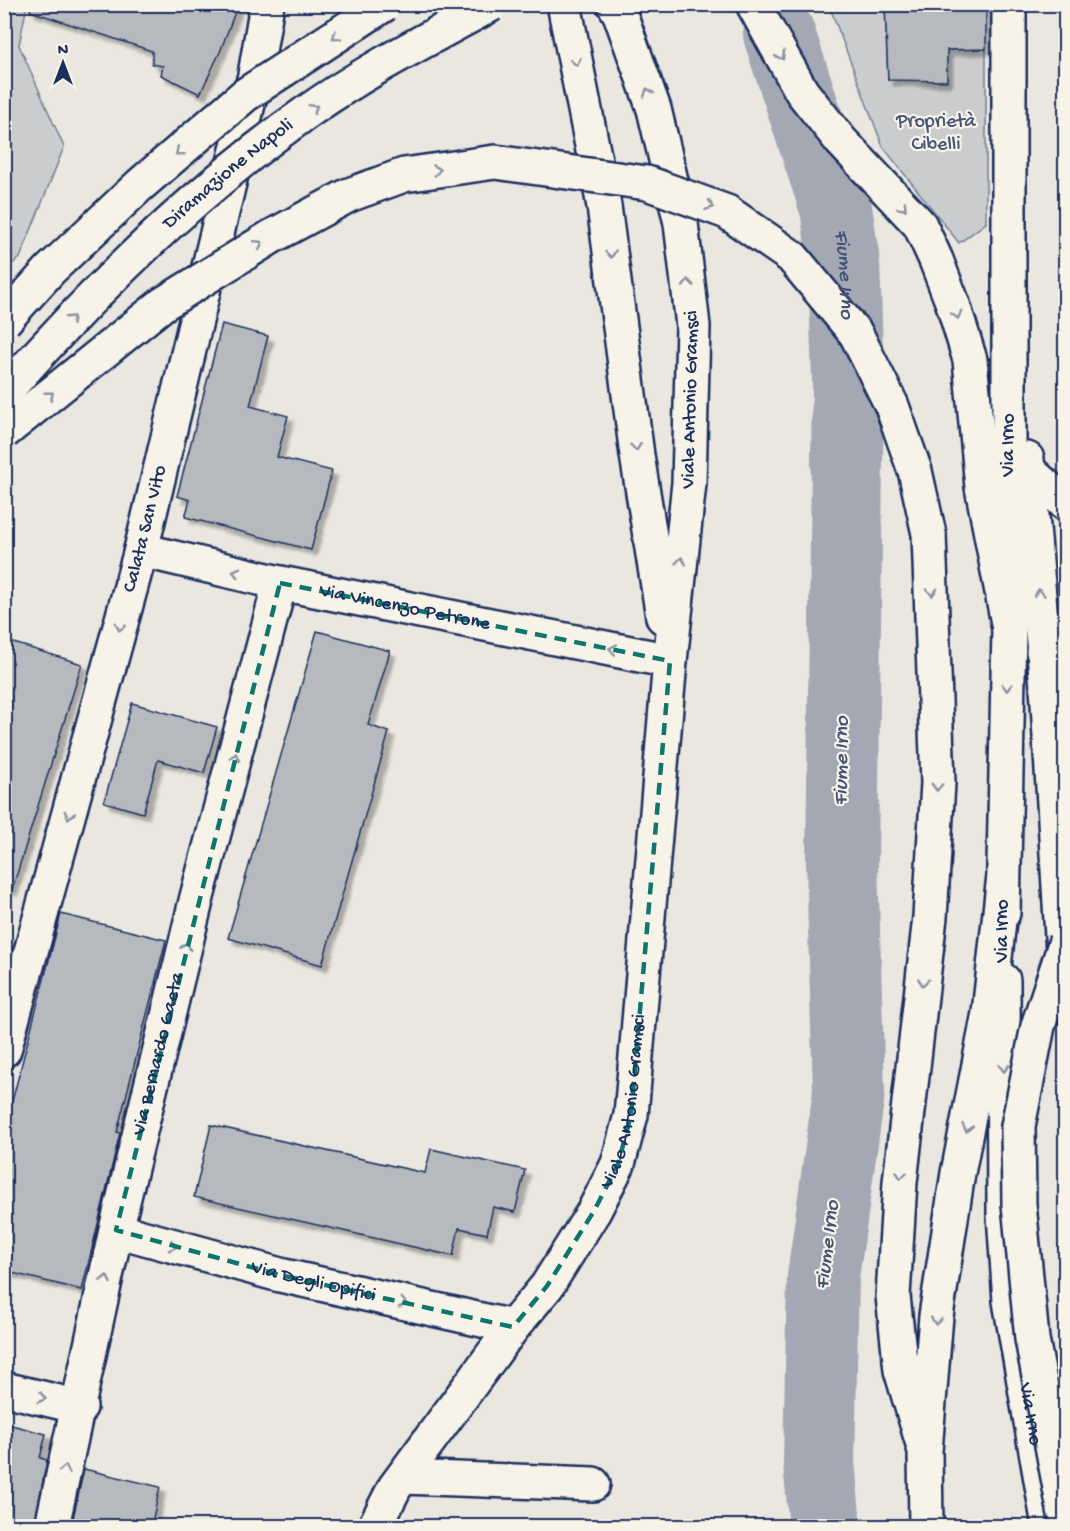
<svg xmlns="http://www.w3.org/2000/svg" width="1070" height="1531" viewBox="0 0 1070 1531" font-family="'Gochi Hand',sans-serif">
<defs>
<filter id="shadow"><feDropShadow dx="5.5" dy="5.5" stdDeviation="1.5" flood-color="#0004"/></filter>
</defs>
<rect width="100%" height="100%" fill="#eae7e0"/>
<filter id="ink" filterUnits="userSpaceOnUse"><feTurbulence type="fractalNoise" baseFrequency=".0167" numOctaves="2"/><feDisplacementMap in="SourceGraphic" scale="12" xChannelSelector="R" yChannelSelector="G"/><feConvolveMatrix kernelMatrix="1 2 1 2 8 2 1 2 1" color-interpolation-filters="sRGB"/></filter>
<g filter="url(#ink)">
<path fill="#cbcccd" stroke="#737e96" stroke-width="1.5" d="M5 4 27 5 19 45 64 147 20 258 5 269Z
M829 5H885L888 80 947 50 986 49V223L959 243 883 147Z"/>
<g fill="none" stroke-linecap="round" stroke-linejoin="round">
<path stroke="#a3a8b4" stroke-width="72" id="s1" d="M779 34 836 208 844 262 848 381 842 864 849 1092 823 1277 819 1462 825 1526"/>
</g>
<path fill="#b6babf" stroke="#1b2f5e" stroke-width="1.5" filter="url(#shadow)" d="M31 4H238L220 52 200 94 161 75 163 66 152 64V51L30 11Z
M885 4H986V49L947 50V81L888 80Z
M222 324 268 336 250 406 288 416 277 457 332 471 311 550 185 517 190 500 177 496Z
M317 631 390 651 368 725 389 732 322 965 228 938Z
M4 640 82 664 12 890 4 889Z
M132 703 217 727 204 773 158 760 143 813 104 802Z
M61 914 166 940 117 1132 120 1133 82 1290 4 1271V1132Z
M211 1125 425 1173 431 1149 525 1170 515 1212 493 1207 487 1234 459 1228 453 1256 194 1197Z
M4 1423 46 1434 40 1458 47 1460 34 1527H4Z
M84 1469 160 1487 151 1527H71Z"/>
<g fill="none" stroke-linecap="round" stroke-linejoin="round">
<defs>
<g id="street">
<path d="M1029 471 1066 504"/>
<path id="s2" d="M141 550 280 583 670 661"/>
<path d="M1043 651 1066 625"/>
<path id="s3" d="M4 1050 141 550 255 75 267 4"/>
<path d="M4 1389 80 1407"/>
<path d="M403 1477 593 1484"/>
<path id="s4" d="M52 1526 116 1230 197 897 280 583"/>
</g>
<g id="secondary">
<path d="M564 4 604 206 637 455 663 617"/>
<path d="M1027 459 1047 687 1064 970"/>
<path d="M1003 913 1009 629V4"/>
<path id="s5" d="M1003 980 1004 1215 1010 1301 1049 1526"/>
<path id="s6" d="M116 1230 280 1275 513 1327"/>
<path id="s7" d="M375 1526 395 1487 513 1327 547 1286 594 1211 618 1164 631 1115 670 661 689 483 693 326 681 223 654 109 620 14 614 4"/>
</g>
<path id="highway" d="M753 4 802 92 841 141 920 225 936 260 953 304 970 360 982 487 1009 629
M925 1451 901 1370 893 1296 900 1182 930 917 938 783 929 534
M926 1526 925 1451 936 1316 958 1173 989 1013 1003 884"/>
</defs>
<use href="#street" stroke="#1b2f5e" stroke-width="38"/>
<use href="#secondary" stroke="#1b2f5e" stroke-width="38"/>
<use href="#highway" stroke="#1b2f5e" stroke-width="38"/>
<use href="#street" stroke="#f7f3e8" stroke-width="33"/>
<use href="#secondary" stroke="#f7f3e8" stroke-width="33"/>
<use href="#highway" stroke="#f7f3e8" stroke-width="33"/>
<defs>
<g id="highway-bridge">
<path d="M4 321 50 270 140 185 245 95 385 4"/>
<path id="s8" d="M4 393C94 290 195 191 307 112 365 71 430 38 492 4"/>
<path d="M4 432 163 304 271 237 349 195 404 175 495 162 647 183 727 212 792 257 856 334 892 406 915 471 929 534"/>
<path d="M1066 941 1038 1026 1018 1126 1019 1204 1032 1339 1066 1520"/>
</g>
</defs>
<use href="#highway-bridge" stroke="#1b2f5e" stroke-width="38" stroke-linecap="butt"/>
<use href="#highway-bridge" stroke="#f7f3e8" stroke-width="33"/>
</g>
<defs><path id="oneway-chevron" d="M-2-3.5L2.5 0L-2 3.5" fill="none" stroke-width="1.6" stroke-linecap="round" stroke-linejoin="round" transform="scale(1.5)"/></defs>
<g stroke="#8991a3">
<use href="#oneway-chevron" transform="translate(336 36) rotate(147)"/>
<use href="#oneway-chevron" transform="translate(781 56) rotate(60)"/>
<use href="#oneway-chevron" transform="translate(576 62) rotate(79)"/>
<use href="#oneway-chevron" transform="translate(648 92) rotate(-110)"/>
<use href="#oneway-chevron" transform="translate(314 108) rotate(-33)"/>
<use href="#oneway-chevron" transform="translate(179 152) rotate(140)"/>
<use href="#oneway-chevron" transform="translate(437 170) rotate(-8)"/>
<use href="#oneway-chevron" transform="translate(710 206) rotate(20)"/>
<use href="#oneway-chevron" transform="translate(903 207) rotate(47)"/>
<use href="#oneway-chevron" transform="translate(259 244) rotate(-32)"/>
<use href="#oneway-chevron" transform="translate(611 254) rotate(82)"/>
<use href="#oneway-chevron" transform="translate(688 283) rotate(-97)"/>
<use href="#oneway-chevron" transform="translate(957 315) rotate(74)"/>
<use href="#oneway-chevron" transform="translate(71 319) rotate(-44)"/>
<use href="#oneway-chevron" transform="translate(50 395) rotate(-38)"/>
<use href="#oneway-chevron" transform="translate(636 447) rotate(83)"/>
<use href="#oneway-chevron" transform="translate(681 561) rotate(-84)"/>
<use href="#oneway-chevron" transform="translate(236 572) rotate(-166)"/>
<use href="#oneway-chevron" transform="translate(932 592) rotate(87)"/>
<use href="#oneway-chevron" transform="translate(1039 593) rotate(-94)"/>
<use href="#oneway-chevron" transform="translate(120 627) rotate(105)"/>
<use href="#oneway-chevron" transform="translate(613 649) rotate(-168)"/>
<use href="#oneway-chevron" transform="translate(1007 687) rotate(91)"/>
<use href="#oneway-chevron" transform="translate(235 757) rotate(-75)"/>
<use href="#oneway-chevron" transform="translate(937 787) rotate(92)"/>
<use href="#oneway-chevron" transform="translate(69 815) rotate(105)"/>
<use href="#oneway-chevron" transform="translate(186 946) rotate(-77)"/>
<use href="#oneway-chevron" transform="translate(923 982) rotate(96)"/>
<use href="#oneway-chevron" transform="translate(1004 1068) rotate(90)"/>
<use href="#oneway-chevron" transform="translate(967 1128) rotate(102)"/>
<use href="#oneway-chevron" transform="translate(901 1175) rotate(96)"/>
<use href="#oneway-chevron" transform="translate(173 1246) rotate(15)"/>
<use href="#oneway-chevron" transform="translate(106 1279) rotate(-78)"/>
<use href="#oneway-chevron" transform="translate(403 1303) rotate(13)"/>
<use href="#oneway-chevron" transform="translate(936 1321) rotate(96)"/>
<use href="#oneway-chevron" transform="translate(42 1398) rotate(13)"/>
<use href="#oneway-chevron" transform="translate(65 1469) rotate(-77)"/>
</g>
</g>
<path fill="none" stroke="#0f766e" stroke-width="4.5" stroke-dasharray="12 8" stroke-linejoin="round" d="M280 583 670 661 631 1115 618 1164 594 1211 547 1286 513 1327 280 1275 116 1230Z"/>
<g text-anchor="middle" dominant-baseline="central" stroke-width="4.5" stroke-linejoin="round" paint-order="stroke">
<g font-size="20" fill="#47567a" stroke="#f7f3e8">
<text x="936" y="122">Proprietà<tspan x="936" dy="23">Cibelli</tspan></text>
</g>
<g font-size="20" fill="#1b2f5e" stroke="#f7f3e8">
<text stroke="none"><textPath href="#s8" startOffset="314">Diramazione Napoli</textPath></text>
<text stroke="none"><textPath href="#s7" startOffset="1206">Viale Antonio Gramsci</textPath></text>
<text transform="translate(1009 445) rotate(-90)">Via Irno</text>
<text stroke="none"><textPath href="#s3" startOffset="540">Calata San Vito</textPath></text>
<text stroke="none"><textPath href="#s2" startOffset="270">Via Vincenzo Petrone</textPath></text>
<text transform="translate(1003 931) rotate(-90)">Via Irno</text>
<text stroke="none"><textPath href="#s4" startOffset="484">Via Bernardo Gaeta</textPath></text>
<text stroke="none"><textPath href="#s7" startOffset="500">Viale Antonio Gramsci</textPath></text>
<text stroke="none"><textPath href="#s6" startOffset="204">Via Degli Opifici</textPath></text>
<text stroke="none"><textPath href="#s5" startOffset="436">Via Irno</textPath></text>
</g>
<g font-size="21" font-style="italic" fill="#445378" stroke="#f7f3e8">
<text stroke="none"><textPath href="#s1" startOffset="250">Fiume Irno</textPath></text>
<text transform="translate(843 761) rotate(-89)">Fiume Irno</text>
<text transform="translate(829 1245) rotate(-83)">Fiume Irno</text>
</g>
</g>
<rect width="1070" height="1531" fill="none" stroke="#f7f3e8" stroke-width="24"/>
<rect x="12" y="12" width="1046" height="1507" fill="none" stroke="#1b2f5e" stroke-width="2" filter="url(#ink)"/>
<g transform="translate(63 63)" stroke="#f7f3e8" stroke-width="4.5" paint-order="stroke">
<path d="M0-4.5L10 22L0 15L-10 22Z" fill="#1b2f5e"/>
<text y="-9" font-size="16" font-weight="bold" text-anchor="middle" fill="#1b2f5e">N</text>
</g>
</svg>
